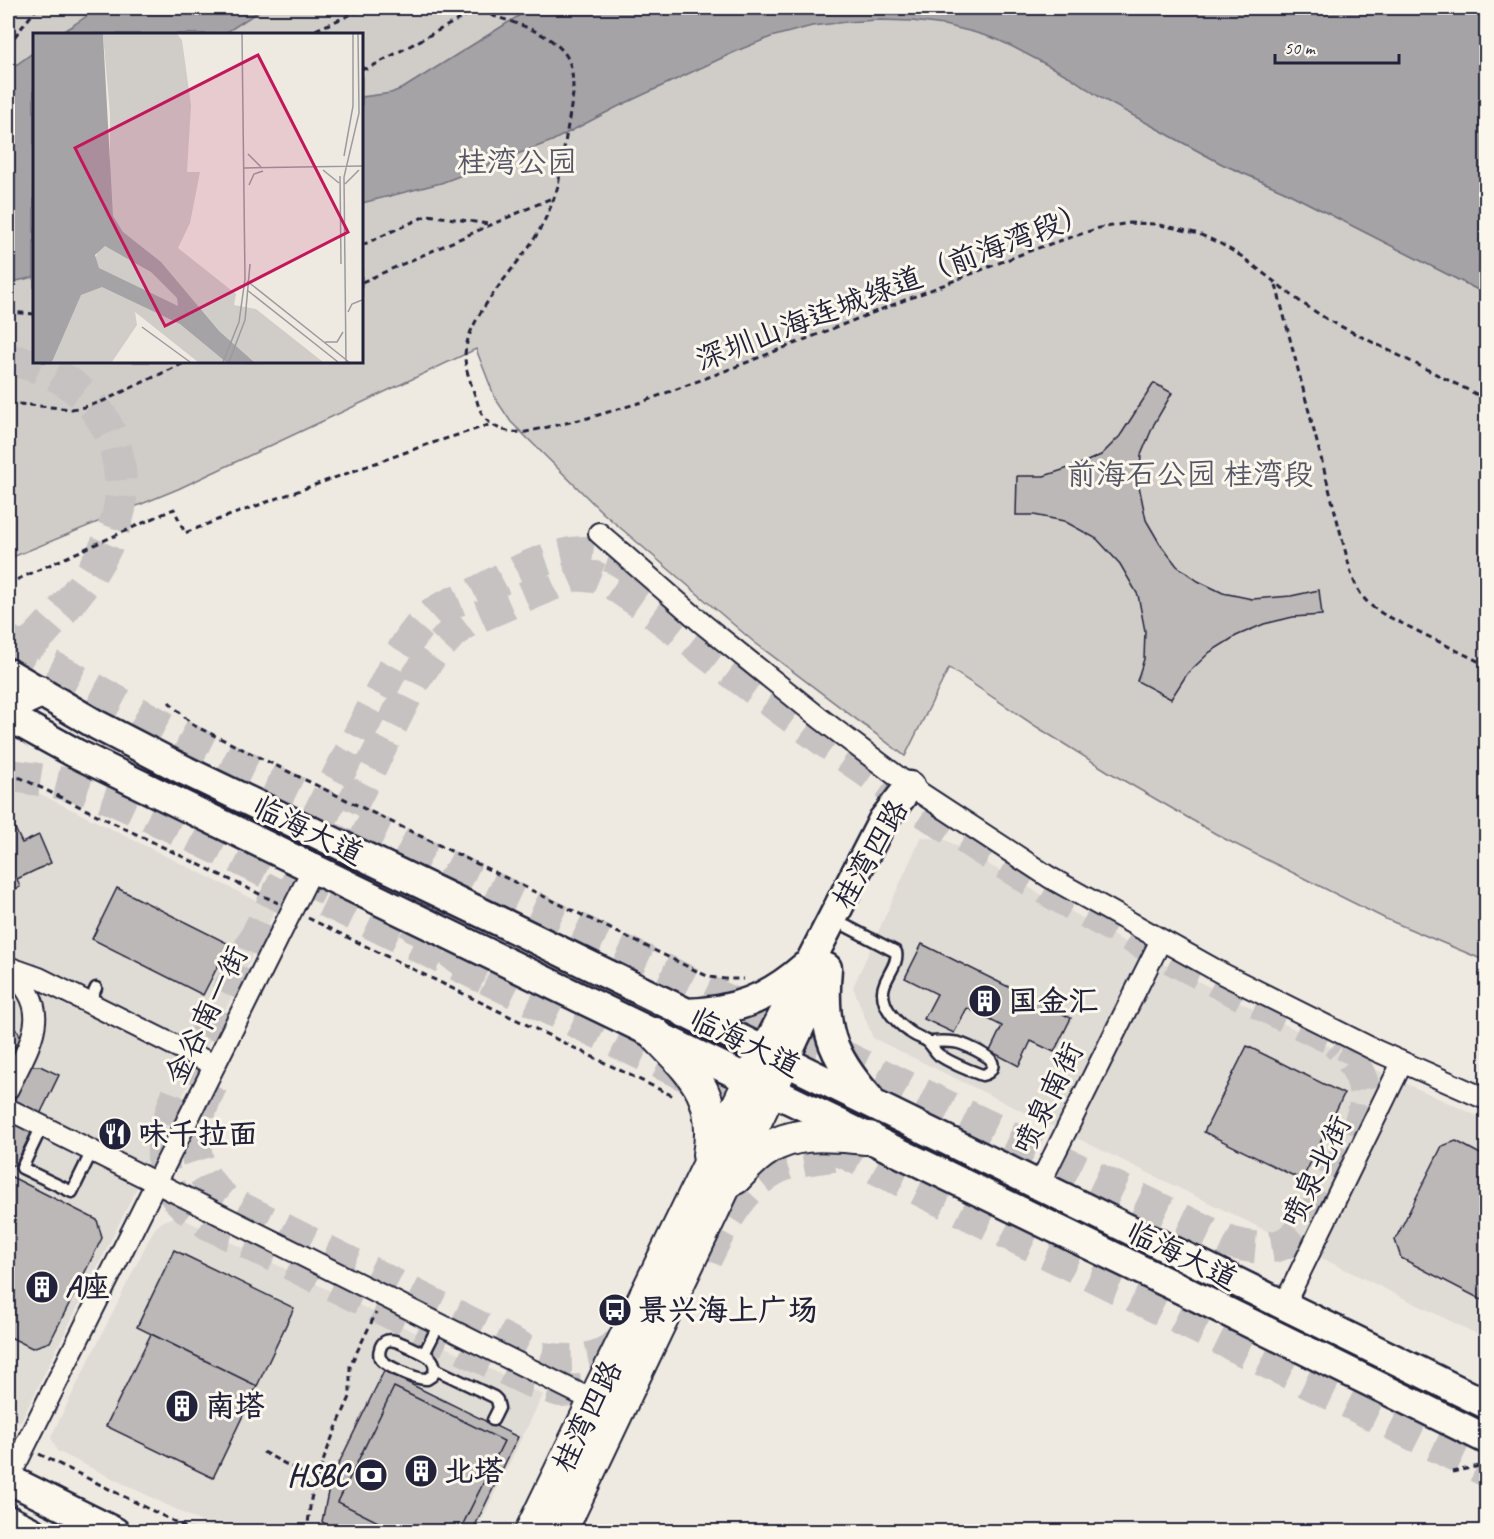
<svg xmlns="http://www.w3.org/2000/svg" width="1494" height="1539" viewBox="0 0 1494 1539" font-family="Caveat,'LXGW WenKai TC',sans-serif">
<rect width="100%" height="100%" fill="#eeeae2"/>
<filter id="ink" filterUnits="userSpaceOnUse"><feTurbulence type="fractalNoise" baseFrequency=".0167" numOctaves="2"/><feDisplacementMap in="SourceGraphic" scale="12" xChannelSelector="R" yChannelSelector="G"/><feConvolveMatrix kernelMatrix="1 2 1 2 8 2 1 2 1" color-interpolation-filters="sRGB"/></filter>
<g filter="url(#ink)">
<path fill="#dfdbd5" d="M10 787 28 788 275 910 21 1421 8 1423V789Z
M921 837 946 840 1163 964 1385 1074 1486 1120V1337L1485 1338 873 1038 853 987Z
M172 1218 183 1219 543 1395 476 1531H220L57 1451 51 1437 151 1235 156 1227 164 1221Z"/>
<path fill="#d0cdc9" stroke="#797882" stroke-width="1.5" fill-rule="evenodd" d="M8 8H980L1144 121 1178 140 1222 164 1286 192 1486 294V961L1386 919 1223 838 1109 772 1037 727 949 668 905 756 754 642 603 513 511 422 495 398 476 349 178 489 8 559ZM34 34H362V362H34Z"/>
<path fill="#a6a3a7" stroke="#716f7c" stroke-width="1.5" d="M99 8H264L224 34H60Z
M531 8H1486V294L1286 192 1222 164 1101 98 1070 77 1013 47 996 39 973 32 944 25 912 21 878 20 846 22 812 26 771 37 739 50 617 107 552 141 441 183 362 203V97L391 93 405 87 493 32Z
M34 52V277L8 283V71Z"/>
<path fill="#bcb8b8" stroke="#22223b" stroke-width="1.5" d="M1154 383 1172 393 1154 424 1141 455 1139 486 1146 520 1160 544 1177 566 1198 581 1223 593 1252 599 1291 596 1319 590 1322 615 1293 617 1264 624 1236 636 1210 652 1187 674 1171 699 1137 681 1144 659 1145 631 1138 595 1120 564 1097 539 1064 521 1034 515H1016L1017 476H1044L1078 465 1101 455 1120 436Z
M11 820 22 843 39 835 51 863 17 879 20 887 8 893V822Z
M117 888 229 944 203 995 92 939Z
M922 944 1071 1018 1054 1052 1031 1041 1019 1066 990 1051 1002 1026 967 1008 954 1033 924 1019 937 994 905 978Z
M8 1026 18 1031 22 1042 8 1051Z
M1247 1046 1344 1094 1302 1180 1204 1132Z
M32 1066H40L59 1075 16 1164 8 1167V1081Z
M1456 1141 1486 1157V1302L1401 1258 1395 1240 1442 1146Z
M8 1175 97 1220 102 1238 50 1342 32 1348 8 1336Z
M174 1250 294 1308 257 1386 137 1327Z
M151 1334 257 1386 213 1478 106 1426Z
M384 1371 518 1437 472 1532H459L504 1441 394 1387 338 1502 398 1532H342L322 1522 329 1487 338 1465Z
M394 1387 504 1441 459 1532H398L338 1502Z"/>
<g fill="none" stroke-linecap="round" stroke-linejoin="round">
<path stroke="#c5c2c1" stroke-width="32" stroke-dasharray="32 16" stroke-linecap="butt" d="M403 844 1229 1242C1247 1247 1270 1252 1287 1242 1313 1226 1325 1192 1339 1166 1348 1149 1358 1131 1363 1112 1365 1105 1366 1096 1364 1089 1361 1070 1349 1056 1336 1043
M306 897 414 681 432 655 451 634 467 622 575 575 595 577 614 585 643 605C765 698 888 792 1019 873 1064 901 1111 926 1157 951 1227 988 1297 1023 1368 1056
M409 922 485 978 847 1154 1486 1471
M212 1084C190 1128 185 1167 227 1201L542 1358C567 1361 593 1363 615 1346 621 1342 627 1335 633 1330
M706 1259C724 1222 749 1174 791 1163 809 1158 828 1157 847 1154
M581 1390 560 1391 531 1382 208 1224C194 1214 179 1204 171 1189 151 1152 172 1108 186 1073L396 662C406 644 416 628 432 614 443 605 460 600 473 594 509 576 560 544 602 554 620 558 635 572 650 582"/>
<path stroke="#c5c2c1" stroke-width="33" stroke-dasharray="33 16" stroke-linecap="butt" d="M8 360C67 367 116 412 120 474 121 487 122 502 118 515 107 553 86 584 60 613 50 623 40 637 28 646 23 650 14 653 8 656
M8 641 39 660 175 733 403 844 473 901
M8 775 56 782 83 788 113 799 176 828 485 978"/>
<defs>
<path id="lane" d="M846 926 896 952C899 965 884 977 883 991 882 1008 897 1023 910 1032 915 1036 922 1038 927 1041 932 1045 934 1051 939 1055 951 1063 968 1070 982 1075 990 1074 997 1065 989 1058 982 1053 970 1047 962 1044 951 1040 939 1042 928 1042
M89 1003 96 988
M42 1126 22 1168 72 1192 92 1151
M424 1354 439 1324
M435 1369 433 1375 427 1379C418 1380 384 1366 380 1358 379 1355 379 1352 380 1349 385 1331 406 1346 416 1350 426 1355 434 1357 435 1369L494 1397 497 1400 499 1408 493 1420"/>
<path id="street" d="M599 533 703 624 821 719 910 786 1049 877 1223 974 1377 1051 1486 1099
M8 967 39 978 214 1065
M8 971C57 1008 29 1045 8 1089
M8 1109 594 1401
M1039 1185 1161 940
M1284 1305 1402 1063
M8 1480 313 868"/>
<path id="secondary" d="M8 673 97 725 186 771 505 924 1486 1404
M8 716 75 753 1201 1299 1486 1439
M827 968C822 1027 830 1054 869 1098
M685 1013C733 1012 768 999 804 967
M764 1052 883 820 910 786
M784 1061 812 1001
M8 1479 115 1532
M8 1520 32 1532"/>
<path id="primary" d="M8 706 39 692
M655 1034C693 1074 719 1095 709 1155
M735 1178C745 1168 754 1157 766 1150 795 1129 835 1136 869 1138
M531 1532 764 1052
M560 1532 784 1061"/>
</defs>
<use href="#lane" stroke="#22223b" stroke-width="15"/>
<use href="#street" stroke="#22223b" stroke-width="24"/>
<use href="#secondary" stroke="#22223b" stroke-width="33"/>
<use href="#primary" stroke="#22223b" stroke-width="36"/>
<path stroke="#22223b" stroke-width="3" stroke-dasharray="6 4.5" stroke-linecap="butt" d="M467 8 471 9
M306 34 366 8
M8 45 37 8
M362 68 367 69 480 8
M558 186C553 203 545 221 536 236 515 270 465 318 465 357 465 370 473 389 477 401 483 425 502 434 526 432L588 418 642 402 730 369 1032 250 1099 228 1130 223 1154 224 1175 228 1199 234 1221 244 1241 256 1302 303 1328 320 1486 399
M362 245 428 215 488 224
M362 282 554 197
M1276 285 1351 573C1358 593 1365 603 1383 614L1486 665
M8 312 34 314
M8 403 71 409 84 407 101 402 186 362
M8 585 16 580 174 509 185 533 220 519 423 446 492 424
M169 702 193 725 709 977 725 979H744
M8 777 21 778 278 903
M308 918 673 1096
M263 1452 316 1480
M39 1454 195 1532
M1452 1472 1484 1465 1486 1467
M307 1532 311 1499 316 1480 333 1435 350 1397V1366L376 1313"/>
<use href="#lane" stroke="#fbf7ec" stroke-width="10"/>
<use href="#street" stroke="#fbf7ec" stroke-width="20"/>
<use href="#secondary" stroke="#fbf7ec" stroke-width="28"/>
<use href="#primary" stroke="#fbf7ec" stroke-width="32"/>
<path stroke="#22223b" stroke-width="3" stroke-dasharray="6 4.5" stroke-linecap="butt" d="M471 9C500 19 556 30 569 61 573 72 573 83 573 94L558 186"/>
</g>
</g>
<defs>
<symbol id="building-disc" viewBox="-11 -11 22 22"><circle r="9.5" fill="#22223b" stroke="#fbf7ec"/><path d="M-4-6H4V6H1V3H-1V6H-4ZM-2.5-4.3h1.7v1.8h-1.7ZM.8-4.3h1.7v1.8H.8ZM-2.5-1h1.7V.8h-1.7ZM.8-1h1.7V.8H.8Z" fill="#fff"/></symbol>
<symbol id="restaurant-disc" viewBox="-11 -11 22 22"><circle r="9.5" fill="#22223b" stroke="#fbf7ec"/><path d="M-5-6h1v4h1v-4h1v4h1v-4h1v5L-1.5 .5V6h-2V.5L-5-1ZM5-6V6H3V1.5H1.5Q1.5-4 5-6Z" fill="#fff"/></symbol>
<symbol id="bus-disc" viewBox="-11 -11 22 22"><circle r="9.5" fill="#22223b" stroke="#fbf7ec"/><path d="M-5-6H5V4H4V6H2V4H-2V6H-4V4H-5ZM-3.5-4V0h7V-4ZM-3.5 1.2v1.5H-2V1.2ZM2 1.2v1.5H3.5V1.2Z" fill="#fff"/></symbol>
<symbol id="bank-disc" viewBox="-11 -11 22 22"><circle r="9.5" fill="#22223b" stroke="#fbf7ec"/><path d="M-6-4H6V4H-6ZM0-2.3a2.3 2.3 0 1 0 0 4.6a2.3 2.3 0 1 0 0-4.6Z" fill="#fff"/></symbol>
</defs>
<g fill-rule="evenodd">
<use href="#building-disc" x="966" y="982" width="38" height="38"/>
<use href="#restaurant-disc" x="96" y="1115" width="38" height="38"/>
<use href="#building-disc" x="23" y="1268" width="38" height="38"/>
<use href="#bus-disc" x="596" y="1291" width="38" height="38"/>
<use href="#building-disc" x="163" y="1387" width="38" height="38"/>
<use href="#building-disc" x="402" y="1452" width="38" height="38"/>
<use href="#bank-disc" x="352" y="1456" width="38" height="38"/>
</g>
<g text-anchor="middle" dominant-baseline="central" stroke-width="6" stroke-linejoin="round" paint-order="stroke">
<g font-size="30" fill="#565566" stroke="#fbf7ec">
<text x="517" y="162">桂湾公园</text>
<text x="1190" y="474">前海石公园 桂湾段</text>
</g>
<g font-size="30" fill="#22223b" stroke="#fbf7ec">
<text transform="translate(893 286) rotate(-21)">深圳山海连城绿道（前海湾段）</text>
<text transform="translate(308 830) rotate(26)">临海大道</text>
<text transform="translate(870 854) rotate(-60)">桂湾四路</text>
<text transform="translate(206 1015) rotate(-64)">金谷南一街</text>
<text transform="translate(745 1042) rotate(26)">临海大道</text>
<text transform="translate(1048 1098) rotate(-64)">喷泉南街</text>
<text transform="translate(1316 1171) rotate(-64)">喷泉北街</text>
<text transform="translate(1182 1255) rotate(26)">临海大道</text>
<text transform="translate(587 1416) rotate(-64)">桂湾四路</text>
</g>
<g font-size="30" font-weight="bold" fill="#22223b" stroke="#fbf7ec" text-anchor="start">
<text x="1008" y="1001">国金汇</text>
<text x="138" y="1134">味千拉面</text>
<text x="65" y="1287">A座</text>
<text x="638" y="1310">景兴海上广场</text>
<text x="205" y="1406">南塔</text>
<text x="444" y="1471">北塔</text>
<text x="348" y="1475" text-anchor="end">HSBC</text>
</g>
</g>
<g transform="translate(33 33)">
<rect width="330" height="330" fill="#eeeae2"/>
<path d="M70 1H144L149 7 158 72 154 139H167L157 190 145 215 203 261 201 272 223 276 290 329H165L102 279 104 292 79 329H19L66 216 77 161V81Z" fill="#d0cdc9"/>
<path d="M0 1H70L80 183 90 199 128 229 186 298 221 329H193L147 291 69 254 48 262 19 329H0ZM72 213 118 239 144 265 145 273 66 235 62 222Z" fill="#a6a3a7" fill-rule="evenodd"/>
<path fill="none" stroke="#9c9a9f" stroke-width="1.5" d="M215 121 228 134M311 123 320 73V1M211 135 330 133M290 137 306 150M307 143 308 231M312 151 326 137M216 152 221 141 230 138M214 248 316 329M214 257 305 329M315 279 319 271 329 267M109 294 157 329M292 309H304L310 299M190 329 206 289 212 246 209 1M196 329 212 287 217 231M313 329 311 144 326 80 325 1"/>
<path fill="#c2185b" fill-opacity="0.15" stroke="#c2185b" stroke-width="3" d="M225 22 315 199 132 293 42 115Z"/>
<rect width="330" height="330" fill="none" stroke="#22223b" stroke-width="3"/>
</g>
<rect width="1494" height="1539" fill="none" stroke="#fbf7ec" stroke-width="30"/>
<rect x="15" y="15" width="1464" height="1509" fill="none" stroke="#22223b" stroke-width="2" filter="url(#ink)"/>
<path d="M1275 54v9h124v-9" fill="none" stroke="#22223b" stroke-width="3"/>
<text x="1284" y="54" font-size="18" fill="#22223b" stroke="#fbf7ec" stroke-width="4.5" paint-order="stroke">50 m</text>
</svg>
